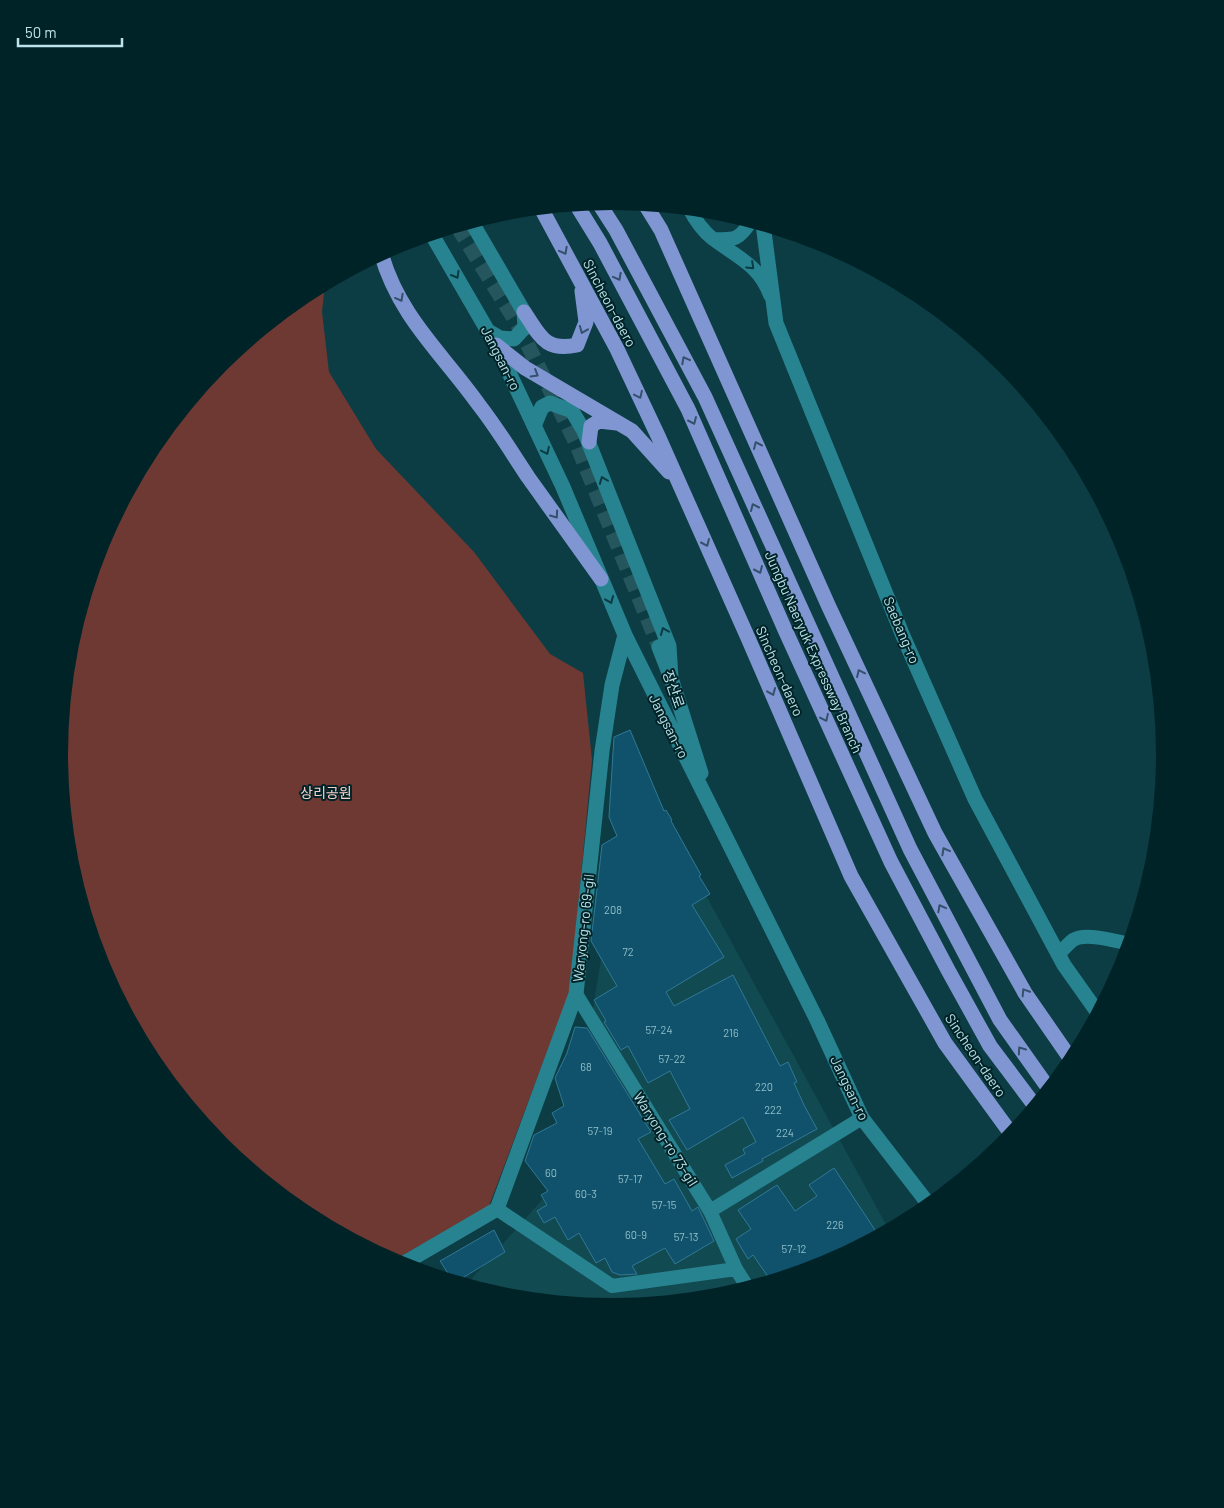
<svg xmlns="http://www.w3.org/2000/svg" width="1224" height="1508" viewBox="0 0 1224 1508" font-family="Barlow,'Noto Sans KR',sans-serif">
<rect width="100%" height="100%" fill="#0c3d44"/>
<path fill="#124a52" d="M634 764 889 1230 823 1265 720 1297 612 1307 504 1297 466 1285 565 1174Z"/>
<path fill="#6f3933" d="M325 283 322 312 329 372 376 449 474 552 550 654 583 673 592 760 570 991 489 1206 393 1261 304 1214 221 1145 152 1061 101 965 69 862 59 754 69 646 101 542 152 446 221 363 305 294Z"/>
<path fill="#10526b" stroke="#307997" d="M630 730 664 811 666 810 672 820 671 821 701 875 699 876 710 894 692 905 724 957 666 992 674 1006 733 975 780 1066 788 1062 797 1082 794 1083 804 1105 817 1129 762 1159 763 1161 732 1178 725 1165 745 1154 743 1149 756 1142 743 1117 687 1150 669 1120 690 1109 670 1071 648 1083 628 1046 621 1050 604 1022 606 1021 594 1000 617 986 591 941 602 845 617 836 609 817 614 737Z
M575 1027 587 1028 651 1132 638 1139 665 1184 674 1179 692 1211 698 1207 714 1241 675 1264 665 1248 632 1266 637 1274 620 1275 612 1272 605 1258 596 1263 579 1233 568 1240 555 1217 544 1223 537 1211 547 1205 541 1195 548 1191 525 1161 534 1135 557 1123 552 1113 564 1106 555 1078 567 1053Z
M834 1168 879 1236 823 1265 771 1281 753 1255 748 1259 736 1239 751 1229 738 1210 777 1185 795 1211 817 1196 809 1185Z
M494 1230 505 1252 456 1282 453 1281 440 1261Z"/>
<g fill="none" stroke-linecap="round" stroke-linejoin="round">
<path stroke="#26565d" stroke-width="15" stroke-dasharray="15 8" stroke-linecap="butt" d="M457 226 518 325 576 443 659 647"/>
<path stroke="#288390" stroke-width="7" d="M709 1298C715 1295 722 1291 729 1294"/>
<path stroke="#288390" stroke-width="14" d="M689 208C695 220 703 231 713 239 737 257 759 265 770 295
M714 239C735 240 739 240 751 221
M1058 954C1063 950 1068 944 1073 940 1086 932 1115 941 1130 944
M576 994 710 1211 736 1269 748 1288
M497 1209 612 1286 736 1269
M710 1211 862 1118"/>
<path stroke="#288390" stroke-width="15" d="M471 221 524 312 525 327 514 339 500 338 488 331
M763 224 776 323 903 636 975 799 1064 965 1098 1013
M431 233 496 345 563 487 625 635 817 1020 862 1118 930 1206
M534 426 542 407 550 403 572 411 584 431 669 646 671 678
M659 647 671 678 701 773
M401 1265 497 1209 576 994 602 751 612 685 625 635"/>
<path stroke="#8096d2" stroke-width="15" d="M598 202 616 230 705 397 910 849 1000 1020 1049 1089
M576 204 600 243 688 409 786 632 891 862 948 970 990 1046 1035 1106
M645 204 661 230 829 607 935 833 1025 993 1072 1061
M541 208 617 349 659 438 748 638 851 876 945 1043 1012 1135
M381 253C399 317 442 353 479 405 497 428 512 453 528 477 552 511 577 545 601 579
M524 312C540 335 544 352 577 345L586 322 582 291
M496 345 525 368 632 431 669 472
M589 442 591 426 599 421 617 423"/>
</g>
<defs><path id="oneway-chevron" d="M-2-3.5L2.5 0L-2 3.5" fill="none" stroke-width="1.6" stroke-linecap="round" stroke-linejoin="round" transform="scale(1.25)"/></defs>
<g stroke="#33516c">
<use href="#oneway-chevron" transform="translate(564 251) rotate(62)"/>
<use href="#oneway-chevron" transform="translate(618 277) rotate(62)"/>
<use href="#oneway-chevron" transform="translate(400 298) rotate(61)"/>
<use href="#oneway-chevron" transform="translate(583 330) rotate(112)"/>
<use href="#oneway-chevron" transform="translate(685 360) rotate(-118)"/>
<use href="#oneway-chevron" transform="translate(535 374) rotate(31)"/>
<use href="#oneway-chevron" transform="translate(639 395) rotate(65)"/>
<use href="#oneway-chevron" transform="translate(693 421) rotate(66)"/>
<use href="#oneway-chevron" transform="translate(757 445) rotate(-114)"/>
<use href="#oneway-chevron" transform="translate(754 507) rotate(-114)"/>
<use href="#oneway-chevron" transform="translate(555 515) rotate(54)"/>
<use href="#oneway-chevron" transform="translate(706 543) rotate(66)"/>
<use href="#oneway-chevron" transform="translate(759 570) rotate(66)"/>
<use href="#oneway-chevron" transform="translate(860 673) rotate(-115)"/>
<use href="#oneway-chevron" transform="translate(772 692) rotate(67)"/>
<use href="#oneway-chevron" transform="translate(825 718) rotate(65)"/>
<use href="#oneway-chevron" transform="translate(945 851) rotate(-119)"/>
<use href="#oneway-chevron" transform="translate(941 908) rotate(-118)"/>
<use href="#oneway-chevron" transform="translate(1025 992) rotate(-122)"/>
<use href="#oneway-chevron" transform="translate(1021 1050) rotate(-125)"/>
</g>
<g stroke="#0a3b42">
<use href="#oneway-chevron" transform="translate(751 266) rotate(43)"/>
<use href="#oneway-chevron" transform="translate(456 275) rotate(60)"/>
<use href="#oneway-chevron" transform="translate(546 451) rotate(65)"/>
<use href="#oneway-chevron" transform="translate(603 480) rotate(-111)"/>
<use href="#oneway-chevron" transform="translate(610 600) rotate(67)"/>
<use href="#oneway-chevron" transform="translate(664 631) rotate(-112)"/>
</g>
<g text-anchor="middle" dominant-baseline="central" stroke-width="4" stroke-linejoin="round" paint-order="stroke">
<g font-size="11" fill="#90bfca">
<text x="613" y="909">208</text>
<text x="628" y="951">72</text>
<text x="659" y="1029">57-24</text>
<text x="731" y="1032">216</text>
<text x="672" y="1058">57-22</text>
<text x="586" y="1066">68</text>
<text x="764" y="1086">220</text>
<text x="773" y="1109">222</text>
<text x="600" y="1130">57-19</text>
<text x="785" y="1132">224</text>
<text x="551" y="1172">60</text>
<text x="630" y="1178">57-17</text>
<text x="586" y="1193">60-3</text>
<text x="664" y="1204">57-15</text>
<text x="835" y="1224">226</text>
<text x="636" y="1234">60-9</text>
<text x="686" y="1236">57-13</text>
<text x="794" y="1248">57-12</text>
</g>
<g font-size="14" fill="#bbe3e9" stroke="#002328">
<text transform="translate(610 303) rotate(62)">Sincheon-daero</text>
<text transform="translate(501 358) rotate(63)">Jangsan-ro</text>
<text transform="translate(902 630) rotate(67)">Saebang-ro</text>
<text transform="translate(814 652) rotate(66)">Jungbu Naeryuk Expressway Branch</text>
<text transform="translate(780 671) rotate(66)">Sincheon-daero</text>
<text transform="translate(674 689) rotate(71)">장산로</text>
<text transform="translate(669 726) rotate(63)">Jangsan-ro</text>
<text transform="translate(583 928) rotate(-84)">Waryong-ro 69-gil</text>
<text transform="translate(976 1055) rotate(56)">Sincheon-daero</text>
<text transform="translate(850 1088) rotate(64)">Jangsan-ro</text>
<text transform="translate(666 1139) rotate(58)">Waryong-ro 73-gil</text>
</g>
<g font-size="14" fill="#facfc9" stroke="#002328">
<text x="326" y="792">상리공원</text>
</g>
</g>
<path d="M0 0H1224V1508H0ZM68 754a544 544 0 1 1 1088 0a544 544 0 1 1-1088 0Z" fill="#002328" fill-rule="evenodd"/>
<path d="M18 38v8h104v-8" fill="none" stroke="#bbe3e9" stroke-width="2.5"/>
<text x="25" y="38" font-size="15" fill="#bbe3e9" stroke="#002328" stroke-width="4" paint-order="stroke">50 m</text>
</svg>
